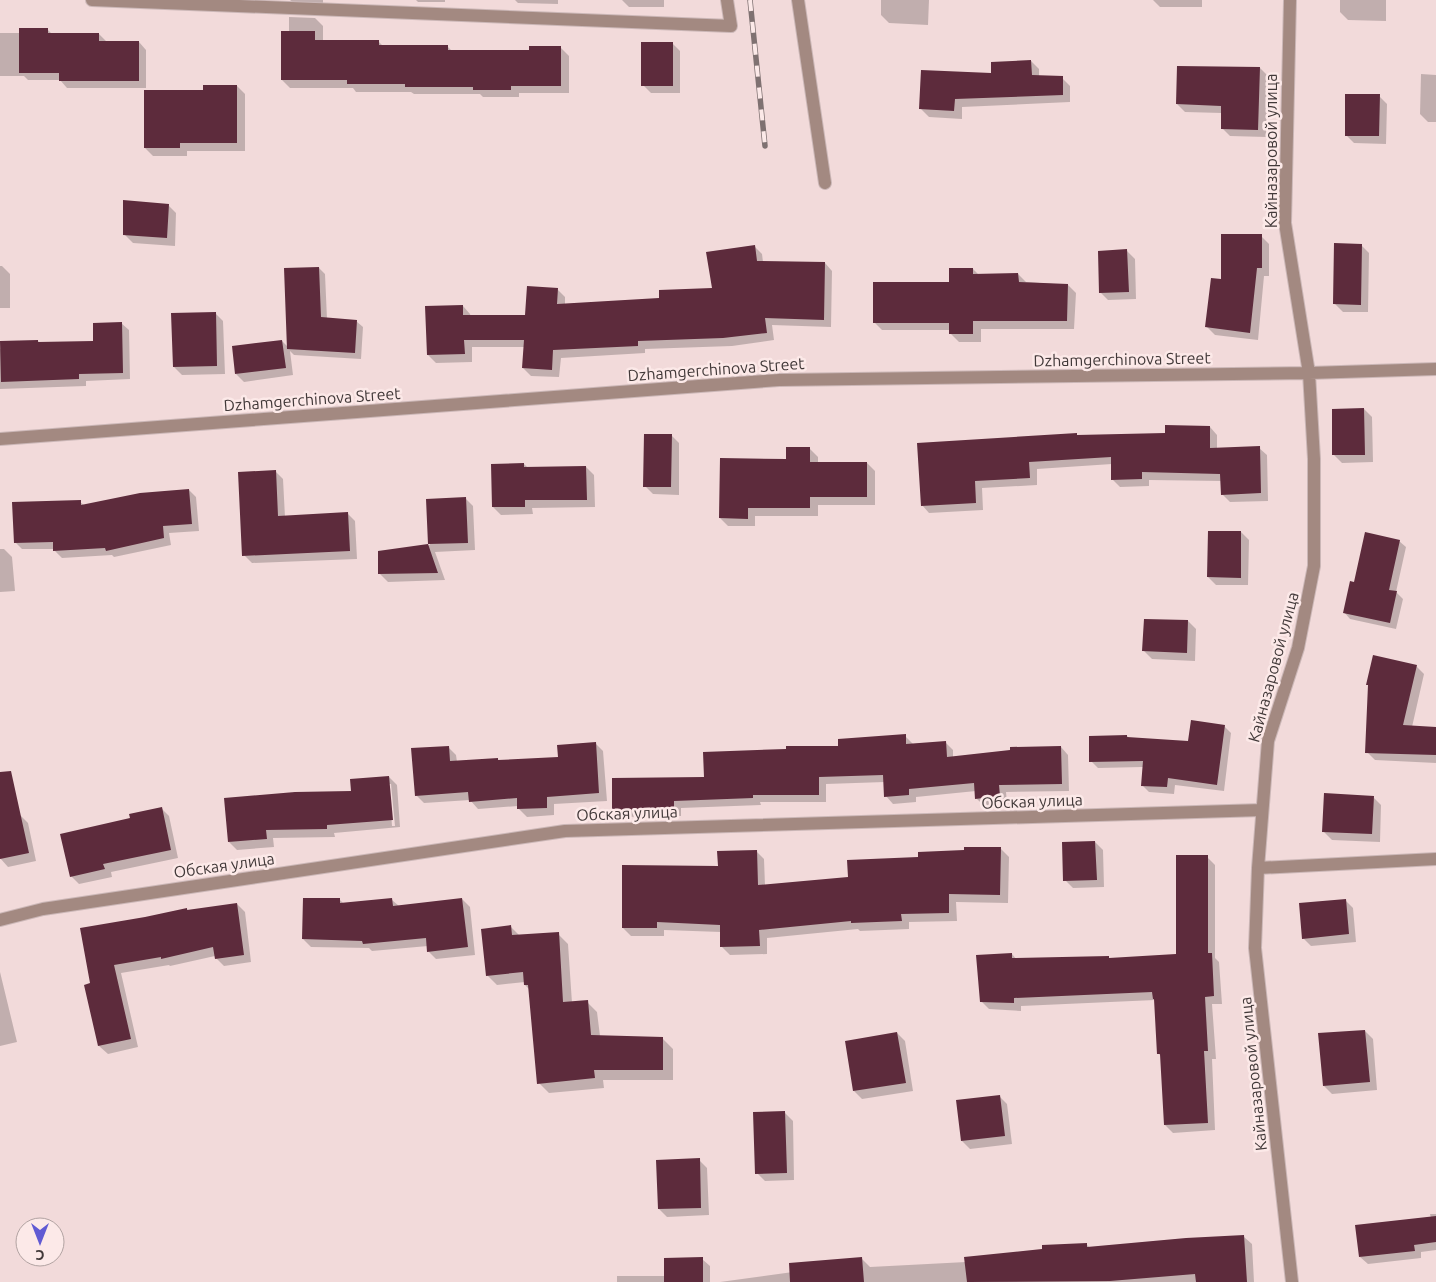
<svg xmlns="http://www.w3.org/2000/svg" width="1436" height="1282" viewBox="0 0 1436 1282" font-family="Ubuntu,sans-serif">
<rect width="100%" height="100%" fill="#f2dada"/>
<path fill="#0003" fill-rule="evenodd" d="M290 0H323V8L298 7Z
M416 0H445V2H418Z
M515 0H558V4L518 3Z
M622 0H664V7H629Z
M881 0H929L928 25 889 23 881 15Z
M1153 0H1202V7H1160Z
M1340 0H1386V21L1348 20 1340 12Z
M289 17 315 18 323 26V41H378L383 46H447L453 52H530L561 48 569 56V93H519V97H483L480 94H414L411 92H356L353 88H290L282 80 289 32Z
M47 29 52 34H99L106 41 139 42 146 50V88H67L60 80H28L24 76H0V33H20Z
M672 43 680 51V93H651L643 85Z
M1031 61 1039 69V76L1062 78 1070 86V102L962 107V119L929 117 921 109 993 74Z
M1260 68 1268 76 1266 137 1230 136 1222 128V113L1185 112 1177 104Z
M1421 74 1436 75V122H1428L1420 114Z
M237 86 245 94V151H187V156H153L145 148 204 91Z
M1379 96 1387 104 1386 144 1354 143 1346 135Z
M168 205 176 213 175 246 133 243 125 235Z
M1261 236 1269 244V276H1264L1258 340 1215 335 1207 327 1222 281Z
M1361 245 1369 253 1368 312H1343L1335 304Z
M754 246 762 254 763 262 825 263 832 271 831 327 772 325 774 340 732 346 645 349V353L561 358 559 377 531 376 523 368 525 347H472V362L436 363 428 355 463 306 470 314 471 317H527L557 289 565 297V305L661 300 713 289Z
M1127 251 1135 259 1136 299 1108 300 1100 292Z
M0 266H2L10 274V308H0Z
M319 268 325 274 327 319 356 321 363 327 361 359 294 355 290 351 293 375 244 382 236 374 282 341 288 347Z
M973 269 979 275 1018 274 1026 282 1068 285 1076 293 1074 329H981V342H959L951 334V330H882L874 322 951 283Z
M215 313 223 321 225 374 182 375 174 367Z
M121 323 129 330 130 379 86 381V386L0 389V349L38 341 41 344 94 343Z
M1364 409 1372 417 1373 462 1342 463 1334 455Z
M1210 427 1217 435V449L1259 448 1267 455 1268 501 1230 502 1222 494V481L1149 480V486L1120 487 1112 479V464L1037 469V485L982 488 983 510 929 513 922 505 918 444 1077 435 1078 436 1166 435Z
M671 435 679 443V495L653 494 645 486Z
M810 449 818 457V463H867L875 471V505H818V516H755V526H728L720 518 787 460Z
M524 464 528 468 586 467 594 475 595 507 532 508 533 514 501 515 493 507Z
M275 471 283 479 285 517 347 513 355 521 357 559 252 563 244 555Z
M189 490 196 497 199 531 169 533 171 545 114 557 112 555 62 558 55 551 54 549H22L15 542 80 502 84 505Z
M465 498 473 506 475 550 435 552 445 580 388 582 380 574V552L430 545 428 500Z
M1241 532 1249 540 1248 585H1216L1208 577Z
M1399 541 1406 547 1396 592 1403 599 1396 629 1350 619 1344 612 1355 583Z
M0 549H4L12 557 15 591 0 592Z
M1188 621 1196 629 1195 661 1152 659 1144 651Z
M1416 666 1424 674 1412 727 1436 728V763L1375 760 1367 752 1369 686 1367 684Z
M1224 726 1231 733 1224 791 1175 785 1174 794 1149 792 1142 785 1143 767 1098 768 1091 761 1127 736 1129 738 1189 742Z
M905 736 913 744 945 742 953 750V757L1061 747 1068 755 1069 791 1006 792 1007 803 984 806 976 798V791L916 797V802L893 804 886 796 885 782 826 784V802H760L761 805 681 808V816L621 817 613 810 705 778 839 747Z
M595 743 603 751 607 801 554 804V815L527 817 519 809 518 806 478 809 470 800 424 803 416 795 448 747 456 755 457 762 498 759 499 761 560 759Z
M389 777 397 785 400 827 334 833 335 837 273 838 274 847 237 850 229 842ZM389 784H391L395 826H392Z
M1373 797 1381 805 1380 842 1332 840 1324 832Z
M161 808 169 816 178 858 111 872 112 877 79 884 71 876 132 819Z
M20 815 28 823 36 861 8 867 0 858V819Z
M1095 842 1103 850 1104 887 1073 888 1065 880Z
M1001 849 1009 857 1008 903 956 902 957 921 909 922V929L860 931 858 929 767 938V954L730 955 722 947 721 932 664 930V936H631L623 928 719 867 756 851 764 859 765 886 850 878 919 858Z
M1207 857 1215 865V958L1219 962 1222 1004H1212L1216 1059H1212L1215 1130 1173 1133 1165 1125 1162 1057 1159 1054 1155 1000 1021 1006V1011L989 1009 981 1001 1012 954 1017 960 1109 958 1110 959 1177 956Z
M339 899 344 904 392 900 399 906 462 899 470 907 475 955 436 959 428 951V946L372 951 369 948 311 947 303 939Z
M1345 900 1353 908 1356 942 1311 946 1303 938Z
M237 904 245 912 251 962 224 966 216 958 215 956 170 966 169 965 121 973 138 1047 108 1054 99 1046 86 986 91 984 145 919 187 909 189 911Z
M511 927 520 936 558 934 568 944 572 1003 587 1002 597 1012 600 1036 663 1039 673 1049V1080H603L604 1088 549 1093 539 1083 530 990 525 985V982L497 985 487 975Z
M0 972 17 1042 0 1046Z
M1365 1031 1373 1039 1377 1090 1332 1094 1324 1086Z
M897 1033 905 1041 913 1091 862 1099 854 1091Z
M999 1096 1007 1104 1012 1144 970 1149 962 1141Z
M785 1113 793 1121 794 1180 765 1181 757 1173Z
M699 1160 707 1168 709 1215 667 1217 659 1209Z
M1430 1214H1436V1250L1421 1252V1258L1368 1264 1360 1257 1431 1218Z
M1244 1237 1252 1244 1254 1282H720L822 1268 862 1259 870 1267 966 1262 1086 1244 1090 1248Z
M702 1259 710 1266V1282H617V1276H665Z"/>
<path fill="#5d2b3c" d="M19 28H48V33H99V41H139V81H59V73H19Z
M281 31H315V40H379V45H448V50H529V46H561V86H511V90H473V87H405V84H347V80H281Z
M641 42H673V86H641Z
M1031 60 1032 75 1063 76V95L955 99 954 111 919 109 921 70 991 73V62Z
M1177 66 1260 67 1258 130 1221 129V106L1176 104Z
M203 85H237V143H180V148H144V90H203Z
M1345 94H1380L1379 136H1345Z
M123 200 169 204 167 238 123 235Z
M1221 234H1262V268H1257L1250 333 1205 327 1211 278 1221 279Z
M1334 243 1362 244 1361 305 1333 304Z
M755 245 757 261 825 262 824 320 765 318 767 333 723 338 638 341V346L553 350 552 370 522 368 524 340H464L465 354 427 355 425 306 463 305V315H525L527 286 558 288 557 304 659 298V290L712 288 706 252Z
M1127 249 1129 292 1099 293 1098 251Z
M319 267 321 317 357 320 355 353 287 349 284 268Z
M949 268H973V274L1018 273 1019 282 1068 284 1067 321H973V334H949V323H873V282H949Z
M216 312 217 366 173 367 171 313Z
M122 322 123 373 79 374V379L1 382 0 341 38 340V342L93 341V323Z
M282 340 286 368 235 374 232 346Z
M1364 408 1365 455H1332V409Z
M1165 425 1210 426V448L1260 446 1261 493 1221 495 1220 474 1142 472V479L1111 480V457L1029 462 1030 478 975 481 976 503 921 506 917 443 1077 433V435L1165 433Z
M644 434H672L671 487H643Z
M786 447H810V462H867V497H810V508H748V519L719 518 720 458 786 459Z
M524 463V467L586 466 587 500H525V507H492L491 464Z
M276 470 278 516 348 512 350 551 242 556 238 472Z
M189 489 192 524 163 526 164 538 106 551 105 548 53 551V542L14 543 12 502 81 500V505L140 493Z
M466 497 468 543 428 544 426 499Z
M1208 531H1241V578L1207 577Z
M1365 532 1400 540 1389 590 1397 591 1390 623 1343 613 1350 581 1354 582Z
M428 544 438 573 378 574V551Z
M1144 619 1188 620 1187 653 1142 651Z
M1373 655 1417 665 1403 725 1436 727V755L1365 753 1368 685H1366Z
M1191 720 1225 725 1217 785 1168 778 1167 787 1141 786 1143 761 1089 762V736L1127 735V737L1188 741Z
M906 734V744L946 741 947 757 1010 750V747L1061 746 1062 784 999 785 1000 796 975 799 974 783 909 789V795L884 797 883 775 819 777V795H753V798L674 801V809L612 810V778L704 777 703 752 786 749V746H838V739Z
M596 742 599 793 547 797V808L517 809V798L469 802 468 792 415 796 411 748 449 746 450 761 498 758V760L558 757 557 745Z
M11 771 29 853 0 859V772Z
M389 776 393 820 327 825V829L266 830 267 839 228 842 224 798 295 792 351 791 350 779Z
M1324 793 1374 796 1372 834 1322 832Z
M162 807 171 850 103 864 105 869 70 877 60 834 130 818 129 814Z
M1095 841 1097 880 1063 881 1062 842Z
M964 847H1001L1000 895 949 894V913L901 914 902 921 851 923V921L759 930 760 946 720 947V925L657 922V928H622V865L718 866 717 851 757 850 758 885 848 877 847 860 918 857V852L964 850Z
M1176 855H1208V953H1212L1214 996 1205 997 1208 1051H1204L1208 1123 1164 1125 1160 1054H1157L1154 999H1153L1152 992 1014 998V1003L980 1002 976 955 1012 953V958L1109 956V958L1176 954Z
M303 898H340V903L392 898 393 906 462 898 468 947 427 952 426 938 363 944 362 941 302 939Z
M1346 899 1349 934 1302 939 1299 903Z
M237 903 244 955 215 959 213 947 161 959V957L114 965 131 1039 98 1046 84 985 90 983 80 928 145 917 187 908V910Z
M511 925 512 935 559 932 563 1002 588 1000 591 1035 663 1037V1070H594L595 1078 537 1084 528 985H524L523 972 486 976 481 929Z
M1365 1030 1370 1082 1323 1086 1318 1033Z
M897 1032 906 1083 853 1091 845 1041Z
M1000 1095 1005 1136 961 1141 956 1100Z
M785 1111 787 1173 755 1174 753 1112Z
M700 1158 701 1208 658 1209 656 1160Z
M1436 1216V1242L1414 1245 1415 1251 1359 1257 1355 1225Z
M1244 1235 1247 1282H1196L1195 1274 1110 1281 967 1282 964 1257 1042 1249V1245L1087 1243V1247L1186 1238Z
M703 1257V1282H664V1258Z
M862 1257 864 1282H790L789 1263Z"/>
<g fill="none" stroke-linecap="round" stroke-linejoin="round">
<defs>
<path id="minor" d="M92 0 731 26 727 0
M798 0 825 183
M1290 0 1285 223 1309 373 1314 459V566L1298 648 1268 741 1258 868 1255 948 1292 1282
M0 439 779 380 1309 373 1436 369
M1258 868 1436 859
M0 920 43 909 565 831 1262 810"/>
</defs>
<use href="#minor" stroke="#cbb7b7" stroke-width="14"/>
<use href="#minor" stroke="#a38981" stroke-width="12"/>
<defs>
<path id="rail" d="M750 0 765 146"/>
</defs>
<use href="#rail" stroke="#7f7171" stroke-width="5.5"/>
<use href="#rail" stroke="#fce9e8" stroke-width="4" stroke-dasharray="11" stroke-linecap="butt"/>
</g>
<g text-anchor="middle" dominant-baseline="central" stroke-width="5" stroke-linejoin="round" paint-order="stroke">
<g font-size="16" fill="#423939" stroke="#fce9e8">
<text transform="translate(1271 151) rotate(-90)">Кайназаровой улица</text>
<text transform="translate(1122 359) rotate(-1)">Dzhamgerchinova Street</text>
<text transform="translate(716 369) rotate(-4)">Dzhamgerchinova Street</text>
<text transform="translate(312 399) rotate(-4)">Dzhamgerchinova Street</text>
<text transform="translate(1273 667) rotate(-75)">Кайназаровой улица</text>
<text transform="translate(1032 801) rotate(-2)">Обская улица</text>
<text transform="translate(627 813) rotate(-2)">Обская улица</text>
<text transform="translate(224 865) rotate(-8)">Обская улица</text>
<text transform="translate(1253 1074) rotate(-96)">Кайназаровой улица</text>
</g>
</g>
<g transform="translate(40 1242) rotate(180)"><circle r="24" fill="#fce9e8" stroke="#b2a3a2"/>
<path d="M0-4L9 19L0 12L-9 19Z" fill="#605ad3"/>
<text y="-8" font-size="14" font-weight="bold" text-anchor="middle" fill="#423939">С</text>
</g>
</svg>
